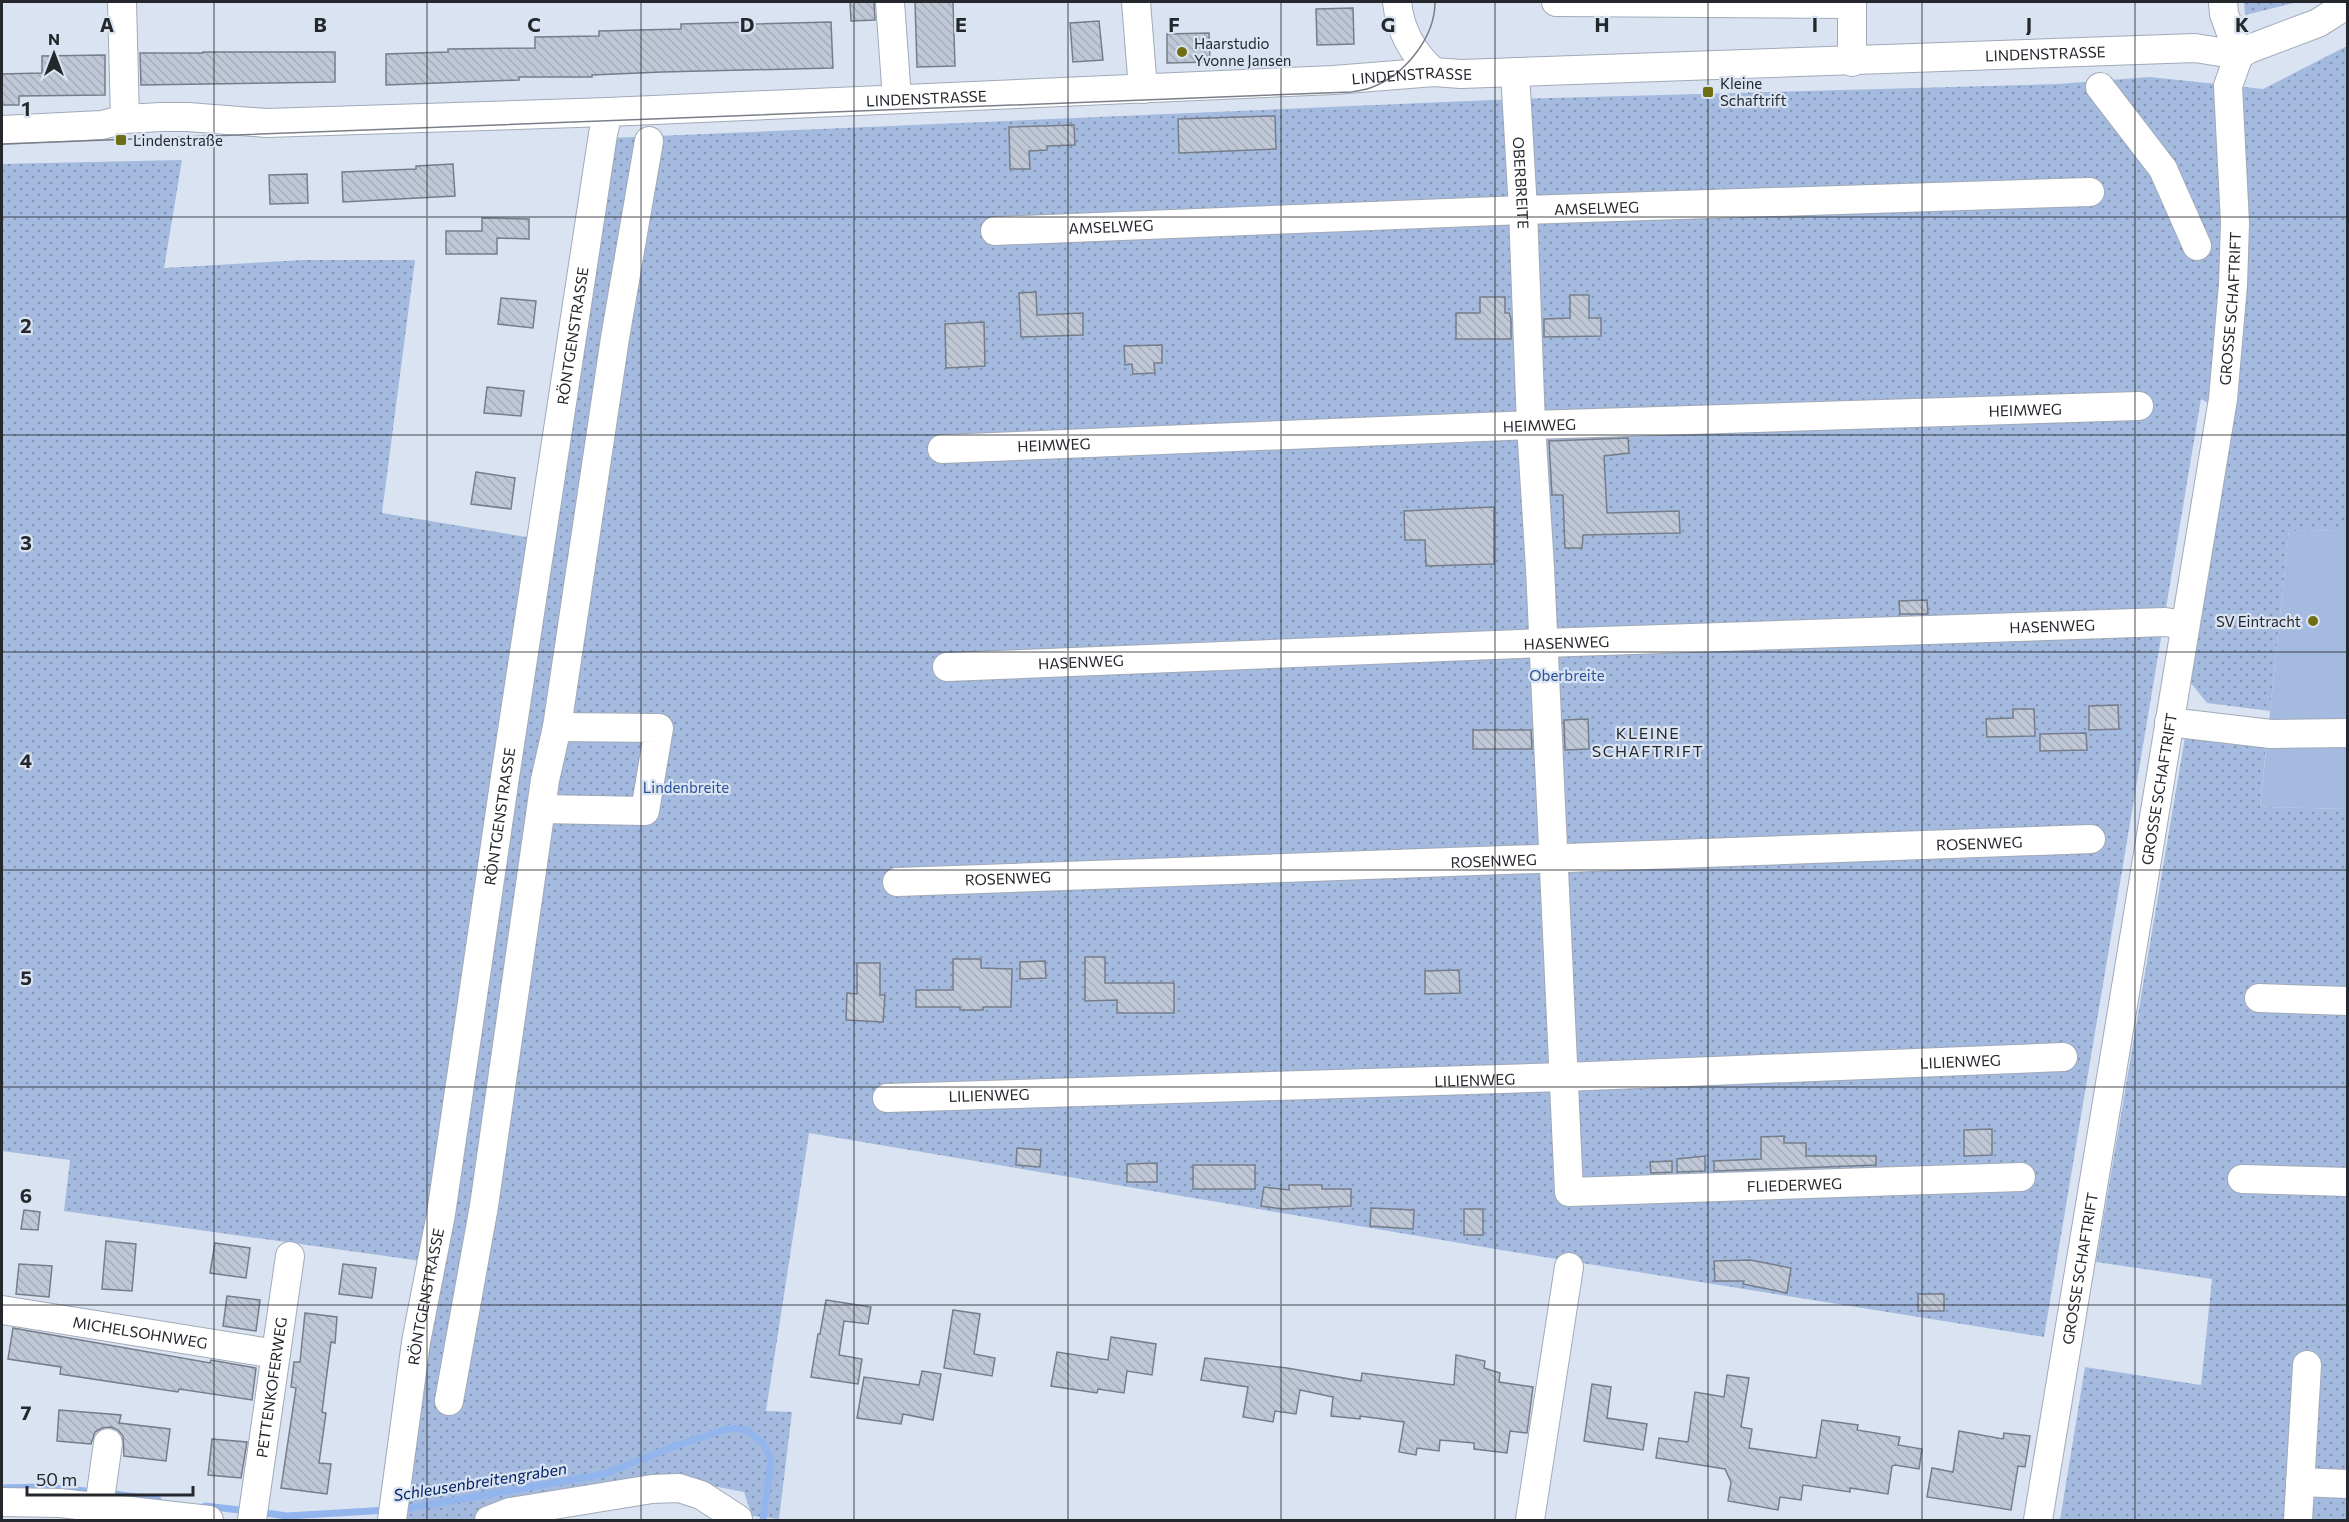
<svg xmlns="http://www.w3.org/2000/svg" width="2349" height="1522" viewBox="0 0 2349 1522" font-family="Commissioner,sans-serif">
<defs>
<pattern id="grass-dots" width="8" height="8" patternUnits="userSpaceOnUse" patternTransform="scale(1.5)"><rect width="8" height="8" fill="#a4badf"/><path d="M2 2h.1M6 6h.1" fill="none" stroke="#8597b5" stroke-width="1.8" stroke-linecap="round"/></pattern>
<pattern id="building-back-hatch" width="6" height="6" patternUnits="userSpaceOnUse" patternTransform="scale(1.5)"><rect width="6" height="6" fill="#c0c8d7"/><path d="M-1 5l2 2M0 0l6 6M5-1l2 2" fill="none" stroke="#a5acb9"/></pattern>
</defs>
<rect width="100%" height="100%" fill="#dae3f2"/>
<path fill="url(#grass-dots)" d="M2244 2H2298L2245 15Z
M2347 46V530L2289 531 2270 711 2207 703 2190 682 2233 418 2201 399 2044 1337 1513 1252 809 1133 766 1411 792 1412 779 1519 752 1516 744 1492 661 1476 509 1506 473 1520H400L610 138 1517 99 2058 84 2150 77 2263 89Z
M182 160 164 268 304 260H415L382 513 538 539 421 1261 64 1211 70 1160 2 1151V164Z
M2185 737 2266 747 2260 807 2347 809V1520H2060L2085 1367 2201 1385 2212 1279 2096 1262Z"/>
<path fill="#a4badf" d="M2347 530V809L2260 807 2289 531Z"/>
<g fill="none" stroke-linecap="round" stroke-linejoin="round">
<path stroke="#93b5ee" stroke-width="7" d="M2 1488 42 1487 96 1492
M107 1493 158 1500
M205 1506 248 1511
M399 1510 604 1474 675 1446 730 1428 747 1430 763 1443 771 1460 763 1520
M259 1512 287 1516 388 1510"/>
</g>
<path fill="url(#building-back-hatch)" stroke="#757d8a" stroke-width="1.5" d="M850 2H874L875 20 851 21Z
M915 2H953L955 66 917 67Z
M1353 8 1354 44 1317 45 1316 9Z
M1099 21 1103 60 1073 62 1070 23Z
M752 22V24L831 22 833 68 662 72 592 75V77H519V80L386 85V54L448 52V49L535 48V37L599 36V31L681 29V24Z
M1209 33 1210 62 1167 63V34Z
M203 52H335V82L141 85 140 53H203Z
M105 55V95L19 96V105H2V74L42 73V56Z
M1275 116 1276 149 1179 153 1178 119Z
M1074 125 1075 145 1047 146V150L1029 151 1030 169H1010L1009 127Z
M453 164 455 196 343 202 342 172 416 169V166Z
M307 174 308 203 270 204 269 175Z
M482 218 529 219V239L497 238V254H446V231H482Z
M1036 292 1037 315 1083 313V335L1021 337 1019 293Z
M1570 295H1589V318H1601V336L1544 337V319L1570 318Z
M1480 297H1505V313H1509L1511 319V339H1456V313H1480Z
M501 298 536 301 533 328 498 324Z
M984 322 985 366 946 368 945 324Z
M1162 345V363H1154L1155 373 1133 374 1132 364 1125 365 1124 346Z
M487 387 524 391 521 416 484 413Z
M1628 438 1629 453 1604 456 1607 513 1679 511 1680 533 1583 535 1582 548H1565L1563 495H1552L1549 441Z
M476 472 515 478 511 509 471 504Z
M1494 507V564L1426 566 1425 540H1405L1404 511Z
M1927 600 1928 614H1900L1899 601Z
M2118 705 2119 729 2089 730V706Z
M2013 709H2034L2035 736 1987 737 1986 719 2013 718Z
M1588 719 1589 749 1565 750 1564 720Z
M1473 730H1531L1532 749H1473Z
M2086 733 2087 750 2040 751V734Z
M1085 957H1105V983H1174V1013H1117V1000L1085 1001Z
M953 959H981V968L1012 969 1011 1007H983V1010H960V1007H916V990H953Z
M1045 961 1046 978 1020 979V962Z
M857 963H880V995H885L883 1022 846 1020 847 993 857 994Z
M1459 970 1460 993 1425 994V971Z
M1992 1129V1155L1964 1156V1130Z
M1784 1136V1143H1806V1156H1876V1165L1714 1171V1161L1761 1159V1137Z
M1017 1148 1041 1150 1040 1167 1016 1165Z
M1705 1156V1171L1677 1172V1159Z
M1672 1161V1172L1651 1173 1650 1162Z
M1157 1163V1182H1127V1164Z
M1193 1165H1255V1189H1193Z
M1289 1185H1322V1189H1351V1206L1282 1209 1261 1206 1264 1187 1289 1190Z
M1371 1208 1414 1210 1413 1229 1370 1226Z
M1464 1209H1483V1235H1464Z
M24 1210 40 1212 38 1230 21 1229Z
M106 1241 136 1244 132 1291 102 1289Z
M215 1243 250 1248 246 1278 210 1273Z
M1750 1260 1791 1268 1787 1293 1743 1284 1744 1281H1715L1714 1261Z
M19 1264 52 1266 49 1297 16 1294Z
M343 1264 376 1268 372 1298 339 1294Z
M1918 1294H1944V1311H1918Z
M227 1296 260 1300 256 1331 223 1326Z
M826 1300 871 1307 868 1324 844 1321 839 1355 862 1359 858 1384 811 1377 818 1334H820Z
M953 1310 980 1314 974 1354 995 1358 992 1376 944 1368Z
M305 1313 337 1317 335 1343 331 1342 322 1412 326 1413 319 1463 331 1464 327 1494 281 1488 296 1388 291 1387 294 1362H300Z
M13 1328 210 1363 211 1360 256 1368 252 1400 179 1389 178 1392 60 1374 61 1367 8 1359Z
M1111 1337 1156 1344 1152 1375 1127 1371 1124 1393 1098 1389 1097 1393 1051 1386 1057 1352 1108 1360Z
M1456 1355 1485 1361 1484 1368 1500 1373 1499 1382 1533 1387 1527 1433 1510 1431 1507 1453 1474 1449V1443L1440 1440 1439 1451 1417 1448 1416 1455 1399 1452 1404 1422 1360 1416V1419L1331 1416 1333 1397 1300 1390 1296 1414 1275 1411 1273 1422 1243 1417 1248 1387 1201 1380 1205 1358 1287 1368 1361 1381 1362 1373 1454 1385Z
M922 1371 941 1374 933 1420 903 1414 901 1424 857 1418 864 1377 919 1385Z
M1727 1375 1749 1378 1741 1427 1752 1429 1749 1448 1816 1458 1822 1420 1858 1425 1857 1430 1900 1437 1898 1445 1922 1449 1919 1469 1895 1465 1892 1466 1888 1494 1850 1488V1492L1803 1485 1801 1500 1780 1497 1778 1510 1728 1501 1731 1482 1725 1469 1656 1458 1659 1438 1688 1442 1695 1392 1724 1397Z
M1592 1384 1611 1387 1607 1418 1647 1424 1643 1450 1584 1441Z
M59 1410 121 1415 119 1423 170 1429 166 1461 124 1456 123 1436 118 1430 111 1427 102 1428 95 1432 91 1444 57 1441Z
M1959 1431 2003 1439 2004 1433 2030 1436 2025 1467 2018 1466 2011 1510 1927 1497 1932 1468 1953 1472Z
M212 1439 247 1442 241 1478 208 1475Z"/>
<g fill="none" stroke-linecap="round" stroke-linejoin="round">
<defs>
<g id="minor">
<path d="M122 2 125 119"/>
<path d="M890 2 897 99"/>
<path d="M1136 2 1143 89"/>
<path d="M1397 2C1400 31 1412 53 1434 72"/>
<path d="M1556 2 1852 4"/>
<path d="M2223 2 2224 14 2239 55"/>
<path d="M2239 55 2249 49 2318 23 2348 4"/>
<path d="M1852 62V2"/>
<path id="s1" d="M1515 72 1523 210 1531 425 1540 568 1569 1192 2021 1177"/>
<path d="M2100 87 2163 169 2197 246"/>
<path id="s2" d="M2 130 102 125 125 119 161 117H188L266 123 608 112 1334 80 1434 72 1461 74 2195 48 2239 55"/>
<path id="s3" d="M995 231 1523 210 2090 192"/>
<path id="s4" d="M942 449 1531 425 2139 406"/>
<path id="s5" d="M947 667 1544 643 2165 622 2185 625"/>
<path d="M2169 722 2271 734 2348 733"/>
<path d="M542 809 645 811 659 728 557 727"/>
<path id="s6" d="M897 882 2091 839"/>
<path d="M2259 998 2348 1001"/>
<path id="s7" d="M887 1098 1564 1077 2063 1057"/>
<path d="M2242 1179 2348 1182"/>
<path id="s8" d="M2 1310 276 1354"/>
<path d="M449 1401 484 1206 545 780 557 727 615 338 649 141"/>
<path d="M2300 1482 2348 1484"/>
<path d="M2 1502 60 1503 209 1520"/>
<path d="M99 1507 108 1443"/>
<path id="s9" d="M252 1520 290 1256"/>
<path id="s10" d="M392 1520 416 1342 441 1214 505 777 603 134 608 112"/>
<path d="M489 1520 510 1512 652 1489 679 1488 701 1495 738 1519V1520"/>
<path d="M1530 1520 1569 1267"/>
<path id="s11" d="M2038 1520 2223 399 2233 285 2235 223 2228 86 2239 55"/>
<path d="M2298 1520 2307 1365"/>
</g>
</defs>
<use href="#minor" stroke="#a1aab8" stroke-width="30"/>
<use href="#minor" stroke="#fff" stroke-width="28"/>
<path stroke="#797f89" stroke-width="1.5" d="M2 144 1351 92C1357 91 1364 90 1370 88 1404 76 1435 38 1435 2"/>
</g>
<path fill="none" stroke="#24282d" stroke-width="1.5" stroke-opacity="0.55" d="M214 2V1520M427 2V1520M641 2V1520M854 2V1520M1068 2V1520M1281 2V1520M1495 2V1520M1708 2V1520M1922 2V1520M2135 2V1520M2 217H2348M2 435H2348M2 652H2348M2 870H2348M2 1087H2348M2 1305H2348"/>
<g fill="#6e6f13" stroke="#dae3f2" stroke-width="2">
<circle cx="1182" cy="52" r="6"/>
<rect x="1702" y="86" width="12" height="12" rx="3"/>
<rect x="115" y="134" width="12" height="12" rx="3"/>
<circle cx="2313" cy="621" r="6"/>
</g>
<g text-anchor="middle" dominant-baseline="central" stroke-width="4.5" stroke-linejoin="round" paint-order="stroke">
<g font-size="15" fill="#24282d" stroke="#dae3f2" text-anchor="start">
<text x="1194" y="43">Haarstudio<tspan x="1194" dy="17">Yvonne Jansen</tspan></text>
<text x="1720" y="83">Kleine<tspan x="1720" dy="17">Schaftrift</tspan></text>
<text x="133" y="140">Lindenstraße</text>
<text x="2301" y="621" text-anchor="end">SV Eintracht</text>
</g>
<g font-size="15" fill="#24282d" stroke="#dae3f2">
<text stroke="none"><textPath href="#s2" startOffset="2046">LINDENSTRASSE</textPath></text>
<text stroke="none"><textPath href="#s2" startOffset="1412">LINDENSTRASSE</textPath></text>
<text stroke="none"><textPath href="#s2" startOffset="926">LINDENSTRASSE</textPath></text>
<text stroke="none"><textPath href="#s1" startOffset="111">OBERBREITE</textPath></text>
<text stroke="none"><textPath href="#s3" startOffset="602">AMSELWEG</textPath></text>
<text stroke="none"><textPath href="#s3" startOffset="116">AMSELWEG</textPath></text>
<text stroke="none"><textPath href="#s11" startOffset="1227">GROSSE SCHAFTRIFT</textPath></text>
<text stroke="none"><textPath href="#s10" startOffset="1198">RÖNTGENSTRASSE</textPath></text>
<text stroke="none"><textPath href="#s4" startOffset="1084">HEIMWEG</textPath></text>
<text stroke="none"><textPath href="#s4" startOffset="598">HEIMWEG</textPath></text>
<text stroke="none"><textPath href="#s4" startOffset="112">HEIMWEG</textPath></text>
<text stroke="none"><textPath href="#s5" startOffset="1106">HASENWEG</textPath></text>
<text stroke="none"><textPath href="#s5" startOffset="620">HASENWEG</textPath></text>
<text stroke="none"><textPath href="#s5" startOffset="134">HASENWEG</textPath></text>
<text stroke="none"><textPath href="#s11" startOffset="741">GROSSE SCHAFTRIFT</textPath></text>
<text stroke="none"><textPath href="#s10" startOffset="712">RÖNTGENSTRASSE</textPath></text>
<text stroke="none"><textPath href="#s6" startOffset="1083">ROSENWEG</textPath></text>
<text stroke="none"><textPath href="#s6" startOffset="597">ROSENWEG</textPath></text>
<text stroke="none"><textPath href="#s6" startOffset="111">ROSENWEG</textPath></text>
<text stroke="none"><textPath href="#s7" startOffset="1074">LILIENWEG</textPath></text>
<text stroke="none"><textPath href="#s7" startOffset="588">LILIENWEG</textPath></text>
<text stroke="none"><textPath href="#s7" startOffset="102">LILIENWEG</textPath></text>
<text stroke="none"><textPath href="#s1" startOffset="1347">FLIEDERWEG</textPath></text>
<text stroke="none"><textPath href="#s11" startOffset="255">GROSSE SCHAFTRIFT</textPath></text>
<text stroke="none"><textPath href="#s10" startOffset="226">RÖNTGENSTRASSE</textPath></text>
<text stroke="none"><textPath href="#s8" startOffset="140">MICHELSOHNWEG</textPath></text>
<text stroke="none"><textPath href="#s9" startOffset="134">PETTENKOFERWEG</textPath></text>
</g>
<g font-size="15" fill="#2a5296" stroke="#dae3f2">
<text x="1567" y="675">Oberbreite</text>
<text x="686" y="787">Lindenbreite</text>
</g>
<g font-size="16" letter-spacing="1.5" fill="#24282d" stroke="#dae3f2">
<text x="1648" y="732">KLEINE<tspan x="1648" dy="18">SCHAFTRIFT</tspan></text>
</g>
<g font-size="16" font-style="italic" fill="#002263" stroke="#dae3f2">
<text transform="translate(480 1481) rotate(-9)">Schleusenbreitengraben</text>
</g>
</g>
<g font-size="20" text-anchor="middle" font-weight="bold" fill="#24282d" stroke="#dae3f2" stroke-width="4.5" stroke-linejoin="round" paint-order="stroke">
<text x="107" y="32">A</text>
<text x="320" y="32">B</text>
<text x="534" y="32">C</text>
<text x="747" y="32">D</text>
<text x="961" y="32">E</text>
<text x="1174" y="32">F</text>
<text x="1388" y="32">G</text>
<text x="1602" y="32">H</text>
<text x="1815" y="32">I</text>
<text x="2029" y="32">J</text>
<text x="2242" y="32">K</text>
<text x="26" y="116">1</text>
<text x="26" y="333">2</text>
<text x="26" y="550">3</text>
<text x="26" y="768">4</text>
<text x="26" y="985">5</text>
<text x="26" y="1203">6</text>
<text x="26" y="1420">7</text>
</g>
<rect width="2349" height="1522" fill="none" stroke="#24282d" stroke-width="6"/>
<g transform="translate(54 54)" stroke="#dae3f2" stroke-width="4.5" paint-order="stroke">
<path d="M0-4.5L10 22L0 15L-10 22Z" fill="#24282d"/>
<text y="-9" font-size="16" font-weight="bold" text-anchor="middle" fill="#24282d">N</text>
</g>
<path d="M27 1486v9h166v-9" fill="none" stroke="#24282d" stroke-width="3"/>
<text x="36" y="1486" font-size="18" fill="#24282d" stroke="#dae3f2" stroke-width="4.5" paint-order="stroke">50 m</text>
</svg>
